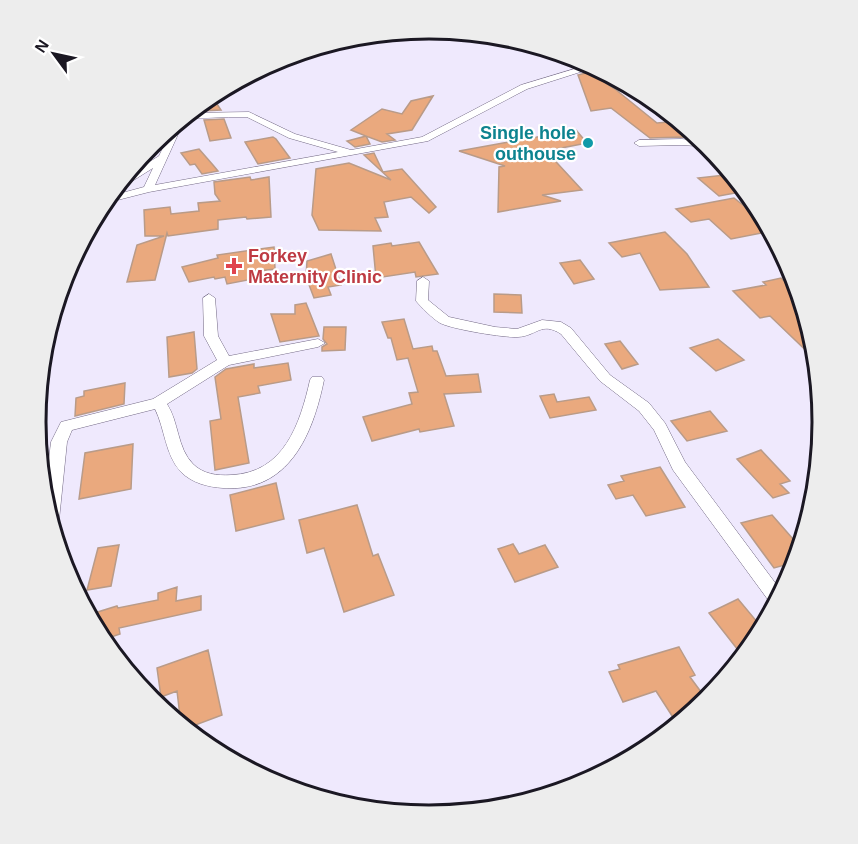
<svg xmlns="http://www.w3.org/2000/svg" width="858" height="844" viewBox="0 0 858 844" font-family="Arial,sans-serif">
<rect width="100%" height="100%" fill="#efe9fd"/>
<path fill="#eaa97e" stroke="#b99b88" stroke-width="1.5" d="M589 72 615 89 657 123 680 121 702 139 682 137 650 138 611 108 591 111 578 75Z
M433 96 412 130 387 134 395 140 382 142 366 136 370 144 355 147 347 141 366 136 351 130 382 109 402 114 411 101Z
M213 98 221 110 201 111 200 104 205 99Z
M224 119 231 138 210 141 204 120Z
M576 130 587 143 546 151 582 190 542 195 561 201 498 212 499 167 505 166 459 151Z
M273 137 276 139 290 158 258 164 245 142Z
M199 149 213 165 218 171 202 174 195 164 190 165 181 153Z
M374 153 383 172 402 169 436 207 429 213 411 197 384 202 388 217 375 218 381 231 319 230 312 215 316 169 349 163 391 180 364 155Z
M725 175 728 178H735L746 191 719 196 698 178Z
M250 177 251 180 269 177 271 217 247 219 246 217 218 220V229L168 236 167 233 155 280 127 282 137 245 164 236H145L144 210 170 207 171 214 199 211 198 203 220 201 215 194 214 182Z
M734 198 757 216 764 217 771 231 731 239 709 219 691 222 676 209Z
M665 232 687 254 709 287 660 290 640 253 622 257 609 243Z
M419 242 438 274 416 277 415 272 376 278 373 246 391 243 392 246Z
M274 247 275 269 251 272 253 279 227 284 225 277 215 279 214 277 189 282 182 267 218 258 217 255Z
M331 254 341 285 328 287 331 295 314 298 306 277 307 261Z
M580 260 594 279 574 284 560 263Z
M781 278 800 296 815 346 816 360 770 316 760 318 733 291 766 285 763 282Z
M494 294 521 295 522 313 494 312Z
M306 303 319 336 280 342 271 314H295V305Z
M404 319 413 349 432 346 433 351H437L446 376 478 374 481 392 444 394 454 426 420 432 419 429 372 441 363 417 412 404 409 393 418 392 408 358 397 360 391 338H388L382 322Z
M324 327H346L345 350 322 351V347L327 344 323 339Z
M194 332 197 369 192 373 169 377 167 337Z
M718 339 744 360 716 371 690 348Z
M620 341 638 364 622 369 605 344Z
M288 363 291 380 258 386 260 393 238 397 249 463 215 470 210 421 221 419 215 377 226 369 254 364V368Z
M125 383 124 404 75 416 76 398 84 396V391Z
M554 394 557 402 589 397 596 410 550 418 540 396Z
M710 411 727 431 687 441 671 421Z
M133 444 131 489 79 499 85 453Z
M761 450 790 481 780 484 789 493 773 498 737 459Z
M660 467 685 507 646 516 633 495 616 499 608 485 624 481 621 476Z
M276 483 284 519 236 531 230 495Z
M357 505 373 556 378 554 394 595 344 612 324 548 307 553 299 520Z
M772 515 800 547 796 562 774 568 741 523Z
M513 544 519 554 545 545 558 567 515 582 498 549Z
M119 545 111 586 87 590 98 548Z
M177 587 176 601 201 596V610L119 628 120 634 102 640 88 615 117 606 118 608 158 600V593Z
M738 599 763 629 756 641 738 650 709 613Z
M679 647 695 675 690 677 707 700 678 725 656 691 623 702 609 672 620 669 618 665Z
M208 650 222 715 185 729 181 725 177 691 161 697 157 668Z"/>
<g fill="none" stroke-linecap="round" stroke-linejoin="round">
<defs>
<path id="street" d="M591 64 596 67 527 89 428 141 149 192 102 204 107 197 144 187 153 168 118 190 112 191 122 179 159 156 174 125 188 113 249 112 295 134 351 150 422 137 521 85ZM229 117H247L289 138 338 152 155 185 185 119Z
M682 139 705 142 710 147 682 145 639 146 634 143 639 140Z
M423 277 429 281 428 300 449 317 495 327 517 329 542 320 561 322 571 328 610 375 649 403 665 423 685 462 782 592 774 608 673 470 654 430 639 411 600 381 561 334C541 321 537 336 518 337 505 338 451 329 440 323 432 318 422 308 416 301L417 281Z
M209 294 215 298 218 336 229 356 318 339 325 343 318 347 229 365 167 404C179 422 177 448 193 464 203 474 217 476 231 475 284 473 300 424 310 380L312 377H322L324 380C313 434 289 493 223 488 208 487 192 483 181 472 165 455 165 429 155 409L72 430 67 442 59 520 56 525 51 526 44 501 51 442 61 422 153 399 217 360 204 336 203 298Z"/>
</defs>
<use href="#street" stroke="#726884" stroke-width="1"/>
<use href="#street" fill="#fff" fill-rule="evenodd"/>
</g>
<circle fill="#0f9aa8" stroke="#fff" stroke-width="2" cx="588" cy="143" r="6"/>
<path fill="#e0444e" stroke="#fff" stroke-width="2" d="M231 257h6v6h6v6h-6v6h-6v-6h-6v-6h6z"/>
<g text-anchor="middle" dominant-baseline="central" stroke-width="4.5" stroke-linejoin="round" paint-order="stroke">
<g font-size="18" font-weight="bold" fill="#0d838f" stroke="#fff" text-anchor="end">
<text x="576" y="133">Single hole<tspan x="576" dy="21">outhouse</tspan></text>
</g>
<g font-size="18" font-weight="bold" fill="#be3a42" stroke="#fff" text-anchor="start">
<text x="248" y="256">Forkey<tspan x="248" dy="21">Maternity Clinic</tspan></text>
</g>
</g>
<path d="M0 0H858V844H0ZM46 422a383 383 0 1 1 766 0a383 383 0 1 1-766 0Z" fill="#ededed" fill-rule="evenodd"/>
<path fill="none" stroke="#1b1823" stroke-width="3" d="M46 422a383 383 0 1 1 766 0a383 383 0 1 1-766 0Z"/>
<g transform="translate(54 54) rotate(303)" stroke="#ffffff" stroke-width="4.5" paint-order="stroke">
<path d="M0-4.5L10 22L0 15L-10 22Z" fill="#1b1823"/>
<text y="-9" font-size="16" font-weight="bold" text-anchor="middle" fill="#1b1823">N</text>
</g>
</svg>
